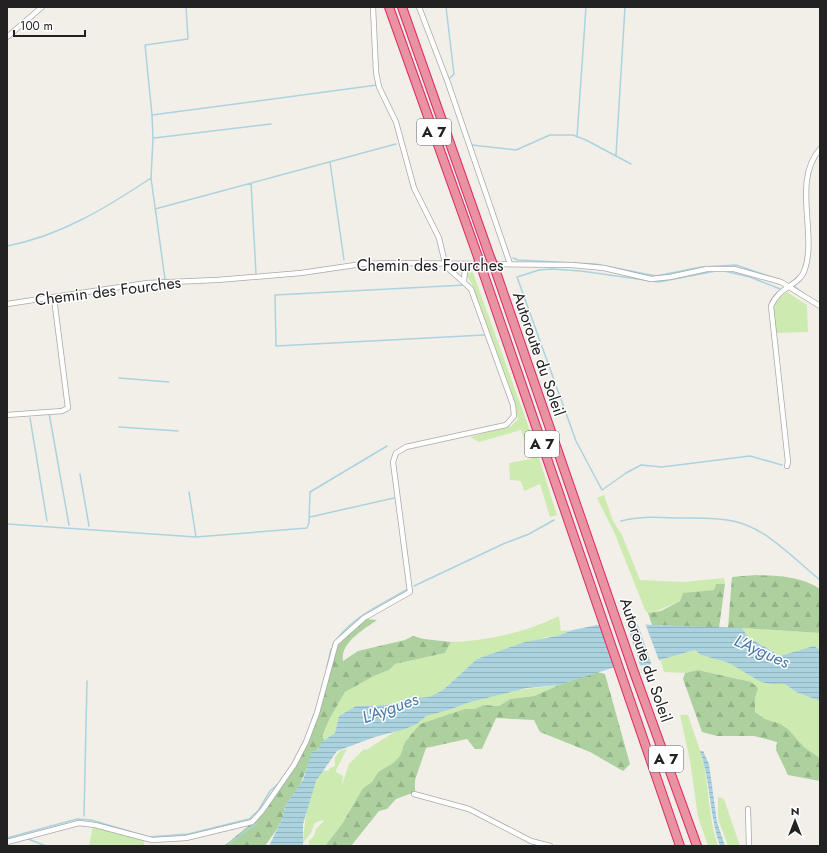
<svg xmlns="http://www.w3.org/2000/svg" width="827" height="853" viewBox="0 0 827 853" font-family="Jost,sans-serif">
<defs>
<pattern id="forest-firs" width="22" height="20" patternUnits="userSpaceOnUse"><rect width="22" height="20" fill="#add19e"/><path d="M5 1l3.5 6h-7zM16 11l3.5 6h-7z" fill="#95b388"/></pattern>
<pattern id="water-rules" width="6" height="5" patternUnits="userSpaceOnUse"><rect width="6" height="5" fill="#aad3df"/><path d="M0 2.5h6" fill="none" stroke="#92b5bf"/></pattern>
</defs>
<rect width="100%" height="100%" fill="#f2efe9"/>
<path fill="#cdebb0" d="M467 270 473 273 533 439 557 515 550 517 540 484 524 491 521 481 510 480 509 463 531 459 521 430 479 442 470 437 511 426 518 419 516 408 472 284 466 275Z
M787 292 807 305 808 332 777 333C773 314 769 304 787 292Z
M604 495 613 521 622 535 640 580 683 582 724 578 725 584H716L715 590C691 591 671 609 648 613L645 610 615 534 597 498Z
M559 616 561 631 573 630 557 636 547 637 477 659 443 690 429 697 404 699 400 703 384 705 356 706 339 716 335 733 325 741 322 736 330 718 345 692 374 676 389 670 395 664 445 653 451 642C488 641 526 632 559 616Z
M742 628 820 633V650L814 647 780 656 748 637Z
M695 650 701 655 729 663 771 684H785L796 692 820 701V758L804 747 789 730 781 724 765 719 755 712V698L739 679 698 670 685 673 664 672 661 661 663 659Z
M559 685 534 696 510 699 499 706 483 705 475 709H465L412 734 405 742 400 756 393 763 378 772 372 782 363 788 342 824 325 846H309V841L314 836 316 829 324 821 322 820 315 823 311 833 303 843C305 818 308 792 323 770L328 771 330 768 335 766V757L340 751 347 749 336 770V772L343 776 342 785 349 764 364 749 366 750 396 731 417 724 425 716 452 709 467 703 518 690Z
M680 715H688C693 731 700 748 704 765 709 792 709 819 718 846H708L698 817 690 761Z
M718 797 724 799 740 846H728L718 819Z
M93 826 144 841V846H89Z"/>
<path fill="url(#forest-firs)" d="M756 575C778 576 801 576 820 589V633L742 628H728L732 577Z
M716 584H725L719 628 652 625 648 613 661 611 680 601 683 593 714 590Z
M366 619 377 620C365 629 340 642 343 661L358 651 405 640 413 636 424 639 451 642 445 653 395 664 389 670 374 676 345 692 330 718 322 736 325 741 311 757 300 785 285 806 283 817 277 829 265 846H224L264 813 296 766 315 726 338 645Z
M698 670 751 682 758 688 755 698V712L765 719 781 724 789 730 804 747 820 758V781L788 775 776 750 777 742 754 736H717L702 732 683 679 685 673Z
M597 672 605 674 630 764 623 771 590 752 540 732 534 720 496 718 482 749H475L467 739 426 748 415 780V792L396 799 387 809 379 811 351 846H325L342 824 363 788 372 782 378 772 393 763 400 756 405 742 420 724 465 709H475L483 705 499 706 510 699 534 696 559 685Z"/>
<path fill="url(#water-rules)" d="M629 624 742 628 748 637 780 656 814 646 820 650V701L796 692 785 684H771L761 682 729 663 701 655 695 650 663 659 649 665 615 667 559 685 527 688 467 703 452 709 426 716 417 724 405 729 375 737 337 751 316 781 303 824V846H269L283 817 285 806 303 780 312 751 318 750 322 742 335 733 339 716 356 706 384 705 400 703 404 699 429 697 443 690 477 659 525 642 557 636 573 630 597 625Z
M700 751H703L709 764 717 822 725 846H720C709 815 711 782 700 751Z"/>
<path fill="#f2efe9" d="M626 622 641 668 615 669 599 623Z
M637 622 645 623 660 663 657 664 652 666Z"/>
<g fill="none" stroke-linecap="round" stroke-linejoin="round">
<path stroke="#aad3df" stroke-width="1.5" d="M446 7 454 74 449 79
M152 115 145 45 188 39 186 7
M577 137 586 7
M154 138 271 124
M472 145 516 150 550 135H573L586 140 631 164
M616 155 625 7
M330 162 344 260
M151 178 165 279
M251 183 256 274
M155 209 396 144
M7 246C60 236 106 208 151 178L153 138 152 115 377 85
M513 258 518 260 595 264 656 276 701 267 736 265 780 280
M716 271 659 282 581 271 552 269 539 270 517 277 576 441 602 490 626 473 641 465 662 467 750 456 782 465
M724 271 750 277 780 289
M465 285 275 295 276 346 484 335
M150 286 180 284
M794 286 803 293
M119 378 169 382
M49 413 69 525
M30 418 47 521
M119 427 178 431
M80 474 89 526
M189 492 196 537
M310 517 394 498
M621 521C640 516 658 517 678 518 696 518 715 517 733 521 767 528 794 559 820 580
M7 524 196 537 307 528 309 523 310 492 387 446
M414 586 503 544 529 534 554 520
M333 645C349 618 381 605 408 589
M327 667 331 649
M312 720 314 714
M84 816 87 681
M7 838 77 819 91 820 149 837 188 834 249 819 258 811 270 791 279 783
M28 839 46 846
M226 846 257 823"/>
<defs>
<path id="minor" d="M419 7 448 83 510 264
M7 37 42 7
M464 281 465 270 468 264
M7 304 147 283 217 280 301 273 362 264 393 263 572 265 604 268 651 279 670 277 707 269H734L781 282 820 306
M7 415 62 411 68 408 54 298
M787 466 788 462 771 306C779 286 800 286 805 269 817 233 792 181 820 149
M414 794 469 809 531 841 550 846
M748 809 749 846
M7 842 79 823 95 825 152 840 186 838 252 822 262 811 294 765 306 742 317 713 336 643 364 618 410 592 393 462 396 453 406 447 506 425 514 416 513 405 471 289 449 269 445 263 439 238 414 188 396 122 379 87 376 72 373 7"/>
<path id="motorway" d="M389 7 478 257
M402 7 490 257
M482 269 680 846
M495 269 634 672 697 846"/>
</defs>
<use href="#minor" stroke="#a9a9a9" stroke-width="6"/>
<use href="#motorway" stroke="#dc2a67" stroke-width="10"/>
<use href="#minor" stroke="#fff" stroke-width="4.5"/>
<use href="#motorway" stroke="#e892a2" stroke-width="8"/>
<defs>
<path id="motorway-bridge" d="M478 257 482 269
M490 257 495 269"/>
</defs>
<use href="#motorway-bridge" stroke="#dc2a67" stroke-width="10" stroke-linecap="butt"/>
<use href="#motorway-bridge" stroke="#e892a2" stroke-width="8"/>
</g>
<g text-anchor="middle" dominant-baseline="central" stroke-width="3" stroke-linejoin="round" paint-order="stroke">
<g fill="#fff" stroke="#646464" stroke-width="1">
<rect x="417" y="119" width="34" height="26" rx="3"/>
<rect x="525" y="431" width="34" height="26" rx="3"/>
<rect x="649" y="746" width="34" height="26" rx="3"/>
</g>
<g font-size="15" font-weight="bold" fill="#222">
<text x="434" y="132">A 7</text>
<text x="542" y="444">A 7</text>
<text x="666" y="759">A 7</text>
</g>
<g font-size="16" fill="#222" stroke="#fff">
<text x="430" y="265">Chemin des Fourches</text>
<text transform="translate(108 291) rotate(-7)">Chemin des Fourches</text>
<text transform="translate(539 354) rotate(71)">Autoroute du Soleil</text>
<text transform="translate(646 660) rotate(71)">Autoroute du Soleil</text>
</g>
<g font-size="17" font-style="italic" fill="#4a7aab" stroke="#fff">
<text transform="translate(762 651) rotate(24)">L'Aygues</text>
<text transform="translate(390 708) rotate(-20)">L'Aygues</text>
</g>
</g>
<rect width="827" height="853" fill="none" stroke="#222222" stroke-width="16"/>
<g transform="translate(795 821)" stroke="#ffffff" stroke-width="3" paint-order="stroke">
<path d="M0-3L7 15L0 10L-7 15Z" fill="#222222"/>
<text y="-6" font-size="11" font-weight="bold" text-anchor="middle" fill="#222222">N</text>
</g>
<path d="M14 30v6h71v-6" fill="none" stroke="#222222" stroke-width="2"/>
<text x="20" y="30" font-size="12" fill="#222222" stroke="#ffffff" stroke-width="3" paint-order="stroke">100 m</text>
</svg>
